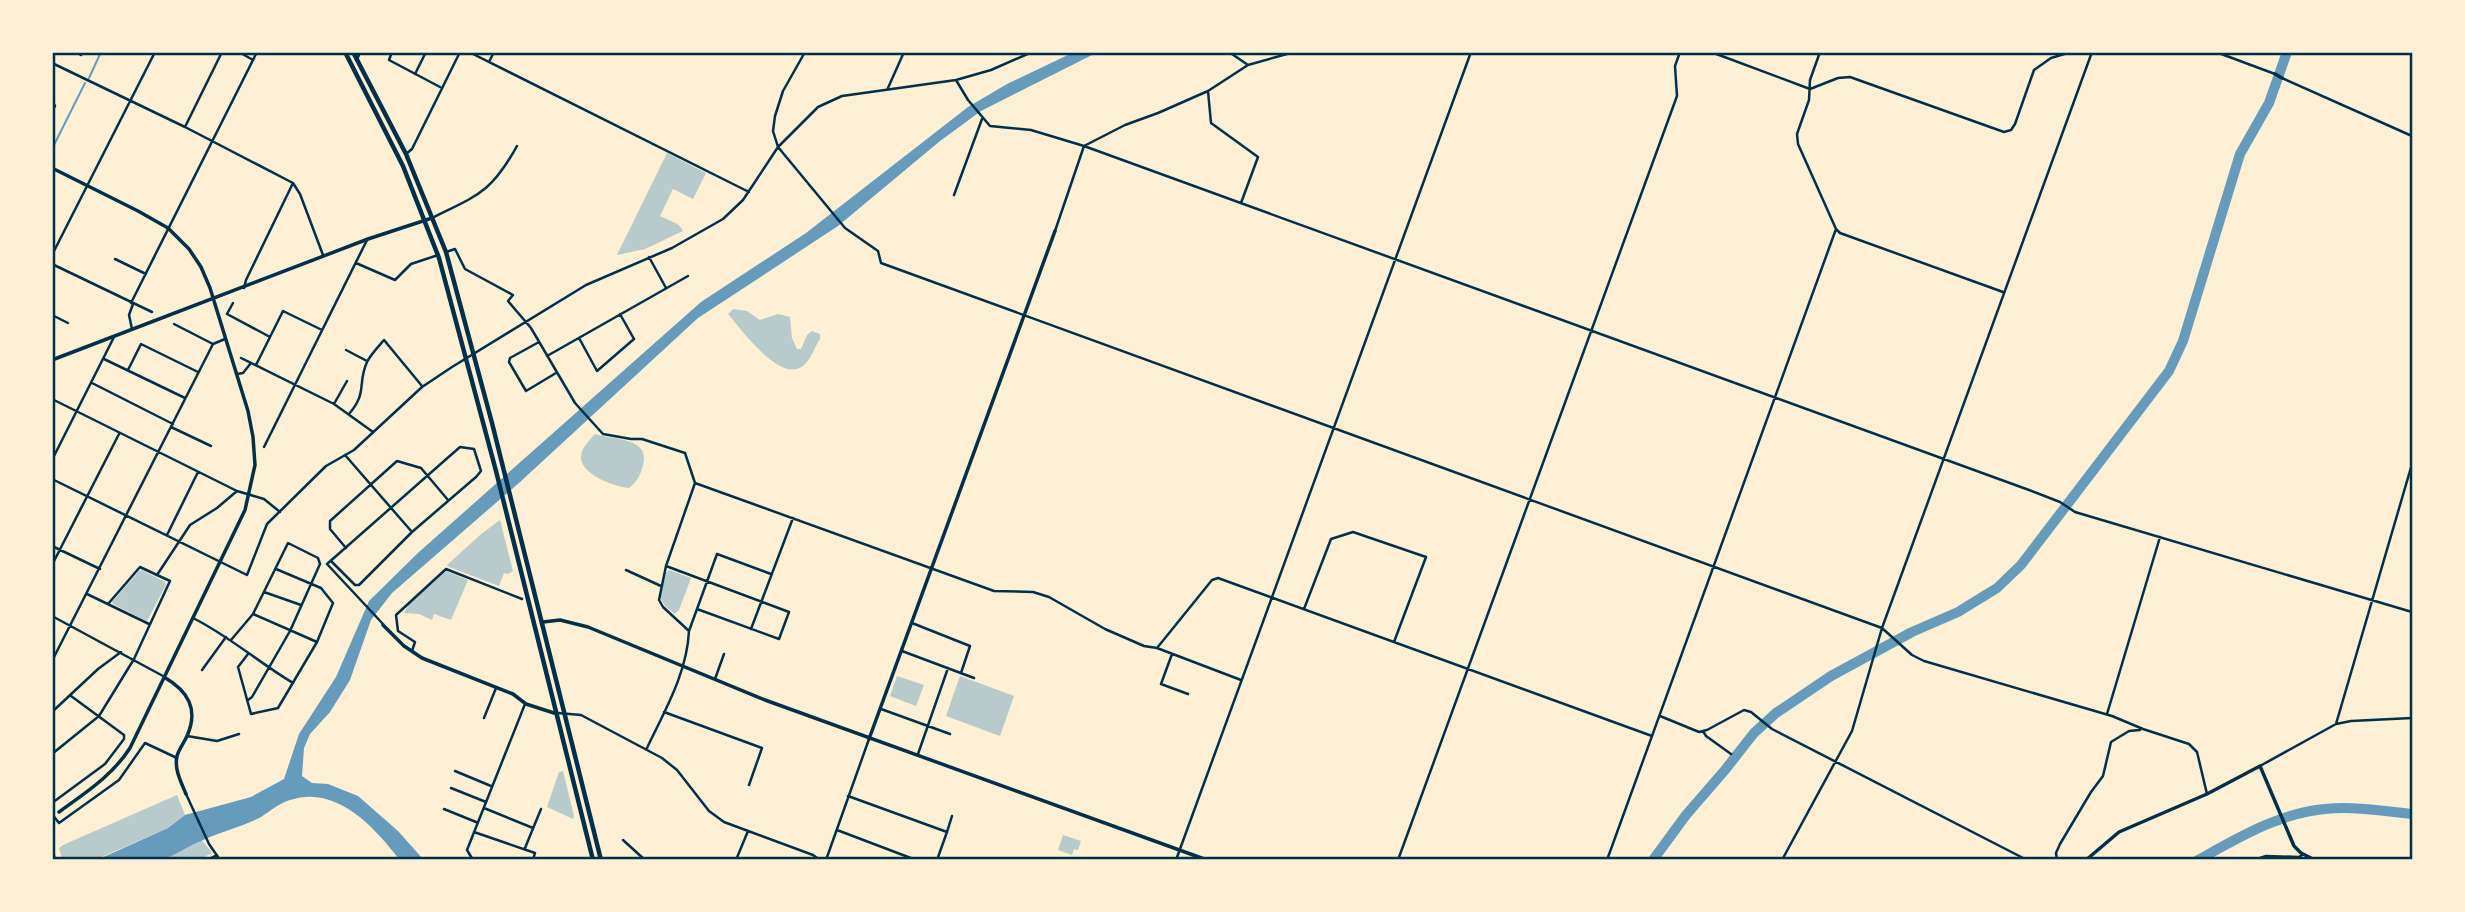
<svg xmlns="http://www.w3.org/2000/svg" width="2465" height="912" viewBox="0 0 2465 912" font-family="Overpass,sans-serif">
<rect width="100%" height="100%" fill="#fdf0d5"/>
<path fill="#b9caca" d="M667 153 706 173 693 199 673 189 660 216 679 225 683 231 645 249 617 255Z
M733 309 747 311 760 320 778 314 790 317 792 338 797 349H801L807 335 812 331 820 334V339C815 346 812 357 806 363 784 389 741 329 728 314Z
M595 434C612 440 651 437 643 465 641 474 637 482 629 488 615 487 583 475 581 459 580 449 589 441 595 434Z
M500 520 513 571 508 574 504 573 499 586 449 567 447 565 480 535Z
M142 570 165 582 166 585 147 621 113 604 112 602 139 571Z
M669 570 691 578 679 610 675 614 665 606 660 598 666 573Z
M446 571 468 580 451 620 434 614 432 620 419 614 404 613 409 604Z
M897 676 924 685 916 706 890 696Z
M960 676 1014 696 1000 736 946 716Z
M563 771 574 816 573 819 547 807 559 772Z
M177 795 185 815 168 828 97 859H62L59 848 63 845Z
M1063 835 1081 841 1078 850 1074 849 1072 855 1058 850Z
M202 840 212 853 200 859 162 860Z"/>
<path fill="#669bbc" d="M1072 53H1096L981 111 940 141 838 226 698 318 520 482 392 593 371 620 350 680 330 712 310 734 304 748 302 776 312 783 328 784 358 796 398 831 423 859H399C375 828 338 787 294 799 280 802 272 810 261 817 242 827 220 832 201 841 188 846 175 856 162 859 146 863 114 859 97 860L168 828 185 815 251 797 284 779 299 734 336 677 369 601 419 552 701 302 806 233 968 107 1007 84Z"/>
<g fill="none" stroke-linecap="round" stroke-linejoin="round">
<path stroke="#669bbc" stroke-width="2" d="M89 78 101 52
M52 149 85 83"/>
<path stroke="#669bbc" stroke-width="10" d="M1653 860 1686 815 1725 770 1754 733 1776 713 1831 676 1912 632 1958 612 1997 588 2021 565 2169 371 2183 341 2240 154 2269 103 2287 52
M2198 860C2238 838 2279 813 2325 809 2354 806 2384 811 2412 814"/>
<path stroke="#003049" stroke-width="2.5" d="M76 52 81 55 82 52
M239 52 253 60
M392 52 389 60 440 87
M469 52 749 192
M805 52 783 91 775 116 773 131 778 147 845 228 878 251 881 263 1882 628 1912 655 1924 661 2112 716 2143 729 2189 744 2197 752 2207 794
M1229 52 1248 65
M1711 52 1810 89 1838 78 1850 77 2004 132 2011 130 2015 124 2034 70 2051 58 2071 52
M1820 52 1810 80 1809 100 1797 134 1798 144 1836 229 1840 233 2003 292
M2216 52 2275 74
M357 60 360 52
M489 62 494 52
M52 63 185 127 293 183 300 194 323 255
M415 74 426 52
M2282 78 2412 136
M956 80 968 100 990 126 1031 130 1084 146 2029 490 2060 502 2075 512 2412 612
M888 88 904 52
M1208 91 1211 123 1258 157 1241 203
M52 101 55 106 52 112
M185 127 222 52
M406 154 412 149 460 52
M954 195 982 119
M432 218C478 195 491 193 517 146
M1055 231 1084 146 1125 125 1158 113 1208 91 1248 65 1294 52
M446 252 455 249 465 269 513 295 508 301 531 328 575 403 603 434 631 439H642L685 453 695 483 666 566 659 600 663 607 689 631C687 673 665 710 647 748
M52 255 155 52
M649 257 666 288
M115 259 146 274
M356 263 395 280 411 264 438 255
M52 264 152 312
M244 288 246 280 293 183
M131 303 257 52
M233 303 227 314 270 337
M52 315 68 323
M174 324 213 344 225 339
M132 329 129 315 133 304
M579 338 597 371 634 339 620 314
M539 342 510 358 509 362 526 391 556 373
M346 350 367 361
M547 356 688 276
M241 358 334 404 373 432
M104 359 185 398
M256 365 283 311 322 330
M128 370 141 344 198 372
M237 374 243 373 251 363
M92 383 173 424
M52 399 237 491 264 499 280 512
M334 404 347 381
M349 414C368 392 357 384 367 362 371 354 378 347 384 340L422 386
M171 427 211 446
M264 447 367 240
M345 455 412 532
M52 460 114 337
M52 479 247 575 267 524 326 466 354 450 422 387 452 367 586 285 672 248 723 219 743 200 778 147 818 107 842 96 956 80 991 70 1032 52
M695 483 994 591 1033 592 1049 597 1105 629 1144 646 1157 648 1241 680
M167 535 198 472
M52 546 100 569
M346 548 330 529V521L397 461 421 468 448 500
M331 561 355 585H359L412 532 476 477 481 471 474 449 460 447 327 564 383 624
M52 565 119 434
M666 566 789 612 779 639 697 609
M626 570 661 586
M264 592 301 605
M87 594 149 624
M108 604 140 567 157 575 190 525 217 508 237 491
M1304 609 1331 539 1353 532 1426 557 1394 642
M253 614 317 642
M52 616 163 676
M193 618C229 636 258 662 293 683
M912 623 970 646 961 673
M751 629 793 518
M689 631 717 554 771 574
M231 640 253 614 288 543 318 558 320 564
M1157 648 1212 580 1218 578 1652 736
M412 651 415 642 398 631 396 615 446 569 522 599
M902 651 974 678
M248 654 238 667 251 714 278 708 317 642 333 603 321 588 276 569
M1172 654 1161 684 1188 694
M52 661 213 344
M202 670 226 637
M715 679 724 654
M248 700 252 697 290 631 320 564
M881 709 950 734
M52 712 98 669 121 652
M664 712 762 748 749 785
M558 713 581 715 662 758 677 770 709 811 724 822 813 855 820 860
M2107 714 2160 537
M1660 716 1699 732 1707 730 1744 710 1751 712 1772 729 2027 860
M484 718 496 688
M2336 724 2412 464
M1703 731 1706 736 1731 754
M187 736 217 741 239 734
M52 754 99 716 134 659 170 581 157 575
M918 754 948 668
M2260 766 2336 724 2351 721 2412 718
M455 771 491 786
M451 788 486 802
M186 794 209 844 220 860
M848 796 947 832 937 860
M52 803 105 764 124 739V735L71 696
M484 808 533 828
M444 809 476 822
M52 814 59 823 119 780 145 743 177 758
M837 830 916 860
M474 832 535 853 533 860
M947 832 952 816
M623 840 645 860
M525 848 541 809
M207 860 217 855
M473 860 467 850 525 704
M736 860 748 831
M826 860 869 739
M1176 860 1471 52
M1398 860 1677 96 1675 66 1680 52
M1607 860 1836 229
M1782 860 1852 731 1882 628 2092 52
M2057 860 2056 853 2060 844 2091 792 2103 776 2111 742 2129 731 2140 730
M2254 860 2266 856 2299 857 2302 855"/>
<path stroke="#003049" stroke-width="3.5" d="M2275 74 2282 78
M52 168 138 211 168 228 189 249 201 267 210 288 248 411 253 437 255 465 245 510 130 748C112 776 85 793 59 812
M52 360 368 239 432 218
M543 622 560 620 588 627 765 700 1207 860
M383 625 404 646 422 658 513 694 526 704 554 713
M164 677C188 691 199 709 187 736 184 743 179 749 177 756 174 769 181 782 186 794
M869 739 1055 231"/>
<path stroke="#003049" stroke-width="3.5" d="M2086 860 2119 832 2207 794 2260 766 2294 846 2301 853 2315 860"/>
<path stroke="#003049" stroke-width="4.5" d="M345 52 403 166 439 258 496 471 593 860
M353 52 406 154 446 252 492 423 601 860"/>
<path stroke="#657d81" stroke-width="2" d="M52 849 56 860"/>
</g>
<rect width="2465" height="912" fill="none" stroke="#fdf0d5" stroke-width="108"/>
<rect x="54" y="54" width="2357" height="804" fill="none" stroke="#003049" stroke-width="2.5"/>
</svg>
